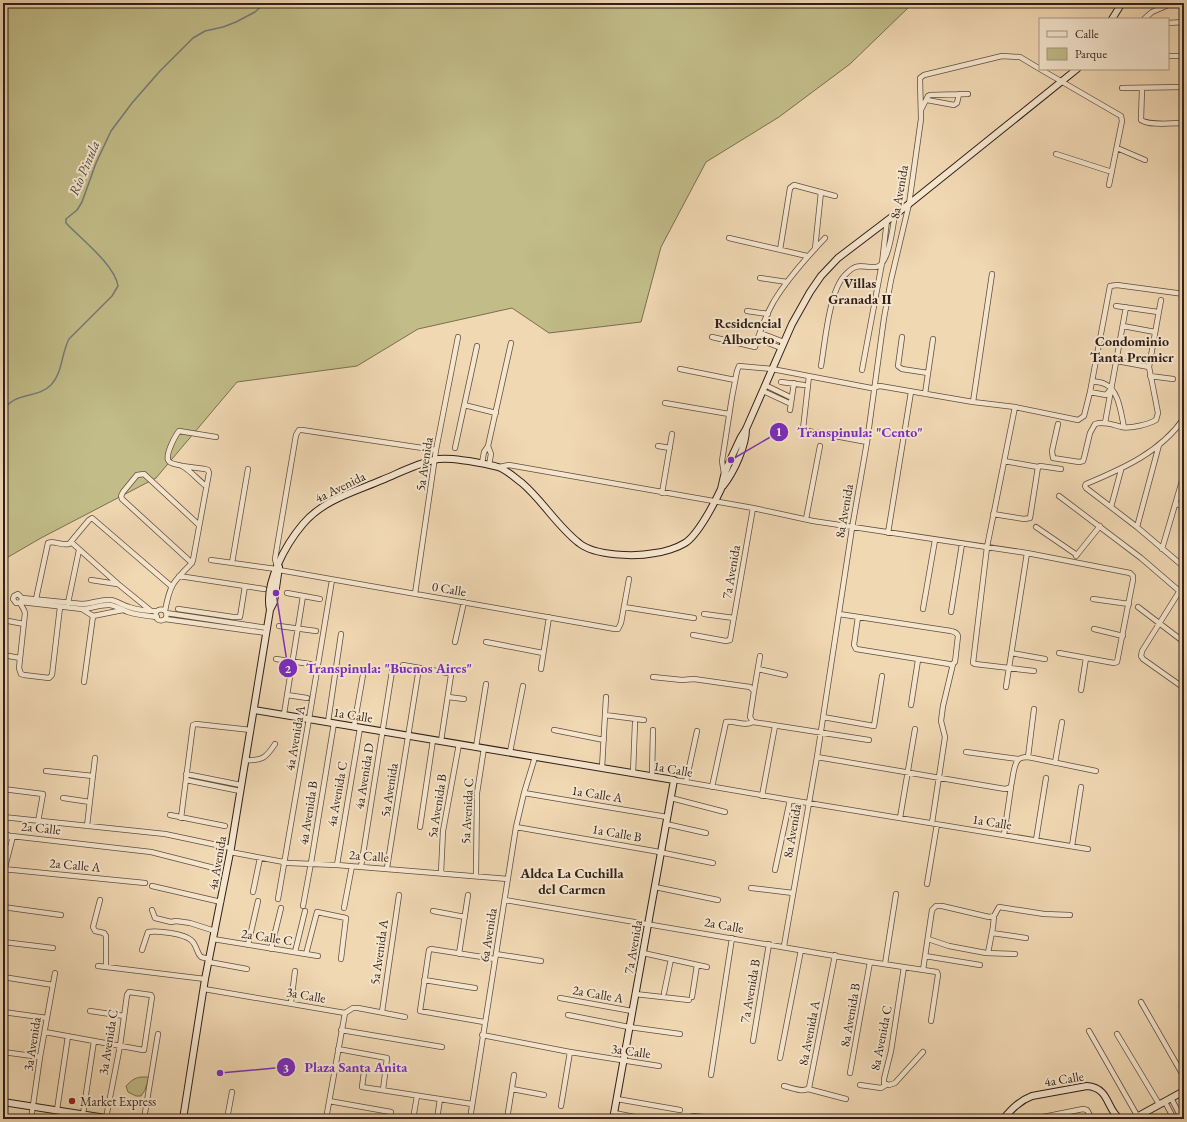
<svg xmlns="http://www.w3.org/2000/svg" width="1187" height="1122" viewBox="0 0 1187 1122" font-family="'EB Garamond',serif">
<rect width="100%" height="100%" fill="#f0d8b3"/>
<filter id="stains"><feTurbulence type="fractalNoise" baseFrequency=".005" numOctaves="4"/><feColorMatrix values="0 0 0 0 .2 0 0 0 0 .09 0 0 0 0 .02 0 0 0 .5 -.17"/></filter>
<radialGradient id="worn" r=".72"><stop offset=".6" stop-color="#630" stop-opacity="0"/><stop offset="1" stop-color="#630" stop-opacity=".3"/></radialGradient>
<path fill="#c1bc88" stroke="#7a6e50" d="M3 3H923L910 6 850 64 779 117 706 162 661 247 641 322 549 333 512 308 418 329 357 366 237 382 156 478 41 538 3 560Z
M141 1077H149L145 1090 141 1096H136L128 1092 126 1086C131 1081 134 1078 141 1077Z"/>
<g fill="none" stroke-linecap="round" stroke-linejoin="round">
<path stroke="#747a79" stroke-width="1.5" d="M3 411C15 391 37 399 51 385 63 372 61 354 69 339L112 296 118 286C115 265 80 238 66 223V219L77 210 82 202 96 163 111 131 132 103 160 71 193 38 205 31 223 27 236 22 255 12 265 3"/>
<defs>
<path id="street" d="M1144 19 1152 12 1173 3
M1168 23 1184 22
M1168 56H1184
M1040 69 1121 116 1122 121 1109 185
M1122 88 1184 87
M1142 88 1141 120C1149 126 1173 123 1184 123
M927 100 954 105 957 103 959 94
M921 110 928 96 930 95 968 94
M1117 148 1145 160
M1056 154 1112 172
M729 238 807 256
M815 249 821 192
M780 250 790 188 794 185 835 196
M760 278 787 282
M1116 306 1158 312
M747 311 768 314
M1123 326 1155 332
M760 333 784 342
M712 337 755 347C760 331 766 315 774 301 788 278 806 258 825 238
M902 337 898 366 902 369 928 373
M758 339 781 348
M1182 359 1184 350
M1117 361 1149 367
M821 366C825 343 829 291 845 275 858 261 861 268 876 267 889 266 893 225 895 214
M680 369 735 380
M862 370 882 263 887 220
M809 376 803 429 808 431 867 442
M1150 376 1173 379
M1092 381C1096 382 1101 382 1105 384 1119 390 1121 414 1124 427
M781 382 804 385
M765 385 792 398
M763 391 791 404
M1090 392 1106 395 1111 389
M925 394 933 339
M973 402 992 274
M665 403 729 414
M464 405 496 413
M1015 407 987 547 973 663 975 664 1034 671
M790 410 794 383
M1184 418C1161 452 1122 469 1086 484L1085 486 1086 488 1137 527 1184 567
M1105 423 1126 307
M1058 424 1052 451 1053 458 1079 462 1083 461 1084 458 1090 433 1095 424C1104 421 1113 425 1122 427 1131 429 1149 424 1156 420L1158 413 1149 367 1161 300
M488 446 491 454 489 465
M658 446 670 448
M455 448 477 346
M1004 461 1038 467 1040 466 1061 469
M482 463 484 452 488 446 511 343
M499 467 509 465 753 508 813 521 1027 553 1130 573 1133 576V580L1117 662 1114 663 1059 653
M724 474 722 461 732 397 737 371 739 366 772 369 871 388 880 386 973 402 1015 407 1078 420 1084 416 1090 392 1110 286 1117 285 1184 294
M206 486C198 480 191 471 182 466 178 464 170 465 168 460 166 453 175 436 179 431L216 437
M662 493 672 434
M1059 496 1141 558 1184 595
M1176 504 1184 506
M1111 507 1121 470
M993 514 1024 519 1030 518 1038 467
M806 519 820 446
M1036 527 1077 555
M1137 527 1159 445
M888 533 911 392
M71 542 118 584 150 610
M1162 549 1184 474
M1076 556 1100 526
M211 560 276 569
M192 563 122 499 121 496 123 492 137 475 144 474 199 525
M232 563 248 469
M277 567 275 559 296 435 299 430H302L436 450
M279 570 615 629H618L621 623 629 579
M179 576 264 589
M91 580 117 584
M1179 592 1142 651 1141 656 1143 659 1184 688
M287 593 320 599
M415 594 436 450 458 337
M22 598 21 602 16 603 13 599 14 596 18 594 22 598 82 604C92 604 100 599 111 600 117 601 122 605 129 607 138 610 148 611 157 611
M36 599 48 543C54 540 61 546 69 544L89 520 92 518 171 586
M1093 599 1129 604
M21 602 82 609C92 609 100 604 110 605 117 606 122 610 128 612 137 615 147 616 157 617
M20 603 24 610 25 613 19 668 21 674 24 675 49 678 52 675 60 607
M68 603 79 550
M624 607 694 618
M1138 607 1184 642
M82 609 93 616 123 610
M178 609 233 617H240L245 586
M923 609 935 540
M155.5 615a5.5 5.5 0 1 1 11 0a5.5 5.5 0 1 1-11 0Z
M165 611C170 584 173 582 192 563L193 560 209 473 208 470 205 469 182 466
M951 612 962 544
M166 613 267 628
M704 614 734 618
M839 614 951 631C954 632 957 632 958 636L955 662 951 665 949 664 856 649 854 645 858 617
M165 619 266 633
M3 620 24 624
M279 626 316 631
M1094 629 1123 636
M693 635 726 641 730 640 753 508
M455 642 464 602
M486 642 543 653
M1011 653 1045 659
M3 655 20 658
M276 659 310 664
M403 665 448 673 451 675 441 741
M541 669 549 617
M758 669 785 675
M653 677 682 680 694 679 750 687 754 691 750 717 753 722 869 740
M84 682 93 616
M1006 687 1027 553
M1081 690 1086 658
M754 691 760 656
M287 695 307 698
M448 697 464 699
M911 705 918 660
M284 714 303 596
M605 715 644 720
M823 717 874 726 882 676
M328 722 341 634
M354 726 363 675
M554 730 604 740
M476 747 486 684
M510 752 523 686
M966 752 1018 759
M817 757 1005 789 1009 788 1011 786C1013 779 1013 766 1018 760 1021 757 1024 757 1028 757L1096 771
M1028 757 1034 709
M245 760C262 761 266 758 275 744
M1055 763 1062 722
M602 768 606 697
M46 771 93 776
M633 773 635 723
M186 774 241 785
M652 776 653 730
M186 780 240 791
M674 780 790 800 1088 849
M686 782 697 731
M712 787 726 722C735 720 744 727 753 722
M3 789 43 794 38 822
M524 793 667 817
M762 796 775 726
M63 798 90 802
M671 798 725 812
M170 815 225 826
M3 817 165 834 231 848
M181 818 193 725 196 724 251 730
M900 818 915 729
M932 823 945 737 941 721 943 706 953 664
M666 824 706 833
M87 826 95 758
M420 827 433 740
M516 827 654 851 713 863
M3 835 151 852 218 869
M1004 835 1011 787
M1036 840 1046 778
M1072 846 1081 787
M230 852 289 863 337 865 508 879
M3 855 8 835
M337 865 360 728
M361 867 393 665
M387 868 419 668
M3 869 145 883
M775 870 790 800
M441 873 443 831 459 744
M3 875 13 836
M476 875 477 793 484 748
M927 884 937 824
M152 886 221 902
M655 887 718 900
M751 888 793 893
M253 892 260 858
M278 899 309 719 332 580
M100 900 93 927 95 931 104 933 106 936V967
M505 900 870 962 937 972 938 975 931 1021
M303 906 311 863 334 723
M3 907 61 915
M344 908 352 866
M152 910 155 918 171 922 176 921 190 923 215 931
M433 911 465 917
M992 933 1026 938
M213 939 318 956
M928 939 949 946 986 953 1015 954
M3 942 53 948
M248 945 258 901
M784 946 817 757 852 528 867 442 884 318 891 280 909 204 921 119 920 78 924 75 1002 56 1020 57 1040 69
M271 949 281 908
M142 950 148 932C158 930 184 934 191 940 197 945 196 952 201 957L209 959
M295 952 305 911
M643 953 707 967
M988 953 993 927 994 916
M306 954 317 912 346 918 341 959
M459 954 468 895
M496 954 541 961
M925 956 980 965
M209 962 247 969
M885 964 896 894
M98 966 205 979
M904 967 891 1051 884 1079V1083L889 1085 895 1083 923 1052
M923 970 932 910 936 906H942L989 917 994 916 999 907 1044 914 1070 915
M3 977 53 985
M424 980 475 988
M1184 986C1181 999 1181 1011 1184 1024
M204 989 345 1013 353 1008H358L405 1017
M664 993 671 959
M635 994 689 1000
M692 997 697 965
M560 998 632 1011
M1141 1002 1184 1077
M291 1003 295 971
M90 1011 124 1016
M3 1012 47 1018
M382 1012 399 895
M568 1015 629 1027 680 1034
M484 1022 420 1011 429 950 431 949 495 959
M341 1030 442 1047
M1089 1031 1138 1117
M45 1032C78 1038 110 1044 143 1050H144L152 997 151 995 129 992 127 995 120 1046 106 1118
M1117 1034 1159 1104
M482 1035 570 1052 659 1066
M753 1041 769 944
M338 1049 387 1058 383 1090
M3 1052 40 1057
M780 1058 801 950
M364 1072 362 1087 472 1104
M850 1073 870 962
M711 1075 732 938
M860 1085 881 1088 886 1085
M784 1086C792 1088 803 1093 809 1088L835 955
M512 1089 544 1095
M808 1089 846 1099
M1171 1098 1182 1119
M617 1099 680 1110
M329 1101 391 1112
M1165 1102 1174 1119
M561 1106 570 1052
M57 1110 68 1036
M614 1113 645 1119
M1008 1113 1013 1119
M83 1114 94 1041
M1043 1117 1083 1109 1087 1110 1092 1119
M31 1119 40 1057 55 973
M144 1119 158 1034
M227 1119 232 1092
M326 1119 345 1013
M413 1119 417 1096
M437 1119 440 1099
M470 1119 516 827 524 793 535 757
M507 1119 514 1075
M690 1119 691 1117 693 1116 725 1119"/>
<path id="secondary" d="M1112 19 1122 3
M723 486C734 472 746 446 746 429
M270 610 274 602 279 567
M254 710 674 780 613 1119
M3 1102 112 1119
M183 1119 205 979 231 848 270 610C264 583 286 544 303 524 323 500 354 492 382 480 399 473 416 464 434 460 444 457 459 460 469 461 479 463 489 464 498 467 507 470 515 478 522 483 543 501 557 526 579 543 595 556 635 557 655 553 664 552 677 548 685 543 698 535 715 502 721 489 722 485 723 480 724 476 728 463 735 450 741 437L746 429 792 324 810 292 821 276 838 258 909 204 1077 69
M1003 1119C1012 1109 1019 1101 1032 1096L1087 1086C1110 1088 1106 1109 1120 1119
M1133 1119 1184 1091"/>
</defs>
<use href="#street" stroke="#624d3f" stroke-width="6"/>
<use href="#secondary" stroke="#321f18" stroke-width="8"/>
<use href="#street" stroke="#f5e6ce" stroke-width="4.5"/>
<use href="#secondary" stroke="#f5e6ce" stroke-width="6"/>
</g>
<circle fill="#8f2418" stroke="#f5e6ce" stroke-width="1.5" cx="72" cy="1101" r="4"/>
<g text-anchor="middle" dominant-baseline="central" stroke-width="4" stroke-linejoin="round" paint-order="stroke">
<g font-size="13" fill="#321f18" stroke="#f5e6ce">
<text transform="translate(899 192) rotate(-80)">8a Avenida</text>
<text transform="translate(424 464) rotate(-81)">5a Avenida</text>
<text transform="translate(340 487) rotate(-26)">4a Avenida</text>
<text transform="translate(844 511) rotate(-80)">8a Avenida</text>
<text transform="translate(731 572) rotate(-80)">7a Avenida</text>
<text transform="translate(449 589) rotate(10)">0 Calle</text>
<text transform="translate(353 715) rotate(9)">1a Calle</text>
<text transform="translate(295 738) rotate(-80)">4a Avenida A</text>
<text transform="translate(673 769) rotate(10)">1a Calle</text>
<text transform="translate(364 776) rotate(-81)">4a Avenida D</text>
<text transform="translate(389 790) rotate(-81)">5a Avenida</text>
<text transform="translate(337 794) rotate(-80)">4a Avenida C</text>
<text transform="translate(597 794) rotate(9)">1a Calle A</text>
<text transform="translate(437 806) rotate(-81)">5a Avenida B</text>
<text transform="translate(467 811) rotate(-87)">5a Avenida C</text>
<text transform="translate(308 813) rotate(-81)">4a Avenida B</text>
<text transform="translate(992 822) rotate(9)">1a Calle</text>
<text transform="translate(41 828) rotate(6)">2a Calle</text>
<text transform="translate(792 831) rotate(-80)">8a Avenida</text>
<text transform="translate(617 833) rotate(10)">1a Calle B</text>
<text transform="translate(369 856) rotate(4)">2a Calle</text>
<text transform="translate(217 863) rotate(-80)">4a Avenida</text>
<text transform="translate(75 865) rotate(5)">2a Calle A</text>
<text transform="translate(724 925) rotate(10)">2a Calle</text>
<text transform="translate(488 935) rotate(-81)">6a Avenida</text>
<text transform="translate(267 937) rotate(9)">2a Calle C</text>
<text transform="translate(633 947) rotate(-80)">7a Avenida</text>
<text transform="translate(379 952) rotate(-82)">5a Avenida A</text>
<text transform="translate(750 991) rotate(-80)">7a Avenida B</text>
<text transform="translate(598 994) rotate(10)">2a Calle A</text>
<text transform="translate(306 995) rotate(10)">3a Calle</text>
<text transform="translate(850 1015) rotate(-80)">8a Avenida B</text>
<text transform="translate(809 1033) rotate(-79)">8a Avenida A</text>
<text transform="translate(881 1038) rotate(-79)">8a Avenida C</text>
<text transform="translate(108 1042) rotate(-81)">3a Avenida C</text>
<text transform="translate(32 1044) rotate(-81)">3a Avenida</text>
<text transform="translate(631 1051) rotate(8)">3a Calle</text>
<text transform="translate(1064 1079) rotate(-9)">4a Calle</text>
</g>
<g font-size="13" fill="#321f18" stroke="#f5e6ce" text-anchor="start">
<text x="80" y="1101">Market Express</text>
</g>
<g font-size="14" font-style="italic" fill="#534c48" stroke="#f5e6ce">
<text transform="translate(84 168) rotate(-67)">Río Pinula</text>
</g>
<g font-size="14" font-weight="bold" fill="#321f18" stroke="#f5e6ce">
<text x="860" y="283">Villas<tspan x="860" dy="16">Granada II</tspan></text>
<text x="748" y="323">Residencial<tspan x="748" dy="16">Alboreto</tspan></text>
<text x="1132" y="341">Condominio<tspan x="1132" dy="16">Tanta Premier</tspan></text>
<text x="572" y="873">Aldea La Cuchilla<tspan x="572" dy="16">del Carmen</tspan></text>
</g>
</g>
<path fill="none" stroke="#7b2cbf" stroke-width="1.5" d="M731 460L779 432M276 593L288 668M220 1073L286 1067"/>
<g fill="#7b2cbf" stroke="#f5e6ce" stroke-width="1.5">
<circle cx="731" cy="460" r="4"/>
<circle cx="276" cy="593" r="4"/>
<circle cx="220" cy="1073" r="4"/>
<circle cx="779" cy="432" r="10"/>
<circle cx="288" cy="668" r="10"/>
<circle cx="286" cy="1067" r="10"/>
</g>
<g font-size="12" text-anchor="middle" font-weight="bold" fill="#fff">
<text x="779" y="436">1</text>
<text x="288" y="673">2</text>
<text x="286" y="1072">3</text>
</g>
<g font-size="14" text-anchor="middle" font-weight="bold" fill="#7b2cbf" stroke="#f5e6ce" stroke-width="4" stroke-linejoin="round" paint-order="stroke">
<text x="860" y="437">Transpinula: "Cento"</text>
<text x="389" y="673">Transpinula: "Buenos Aires"</text>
<text x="356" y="1072">Plaza Santa Anita</text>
</g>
<rect width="1187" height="1122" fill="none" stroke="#f0d8b3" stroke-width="16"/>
<rect x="4" y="4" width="1179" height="1114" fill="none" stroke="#321f18" stroke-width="2"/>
<rect x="8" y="8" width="1171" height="1106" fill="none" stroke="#321f18"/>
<rect x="1039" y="18" width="130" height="52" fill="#f5e6ce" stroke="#a79685"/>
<rect x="1047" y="31" width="20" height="6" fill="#f5e6ce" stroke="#a79685"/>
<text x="1075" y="38" font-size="12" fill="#321f18">Calle</text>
<rect x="1047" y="48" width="20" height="12" fill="#c1bc88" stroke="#a79685"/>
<text x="1075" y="58" font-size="12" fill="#321f18">Parque</text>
<rect width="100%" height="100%" filter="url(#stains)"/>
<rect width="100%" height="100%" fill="url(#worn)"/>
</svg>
